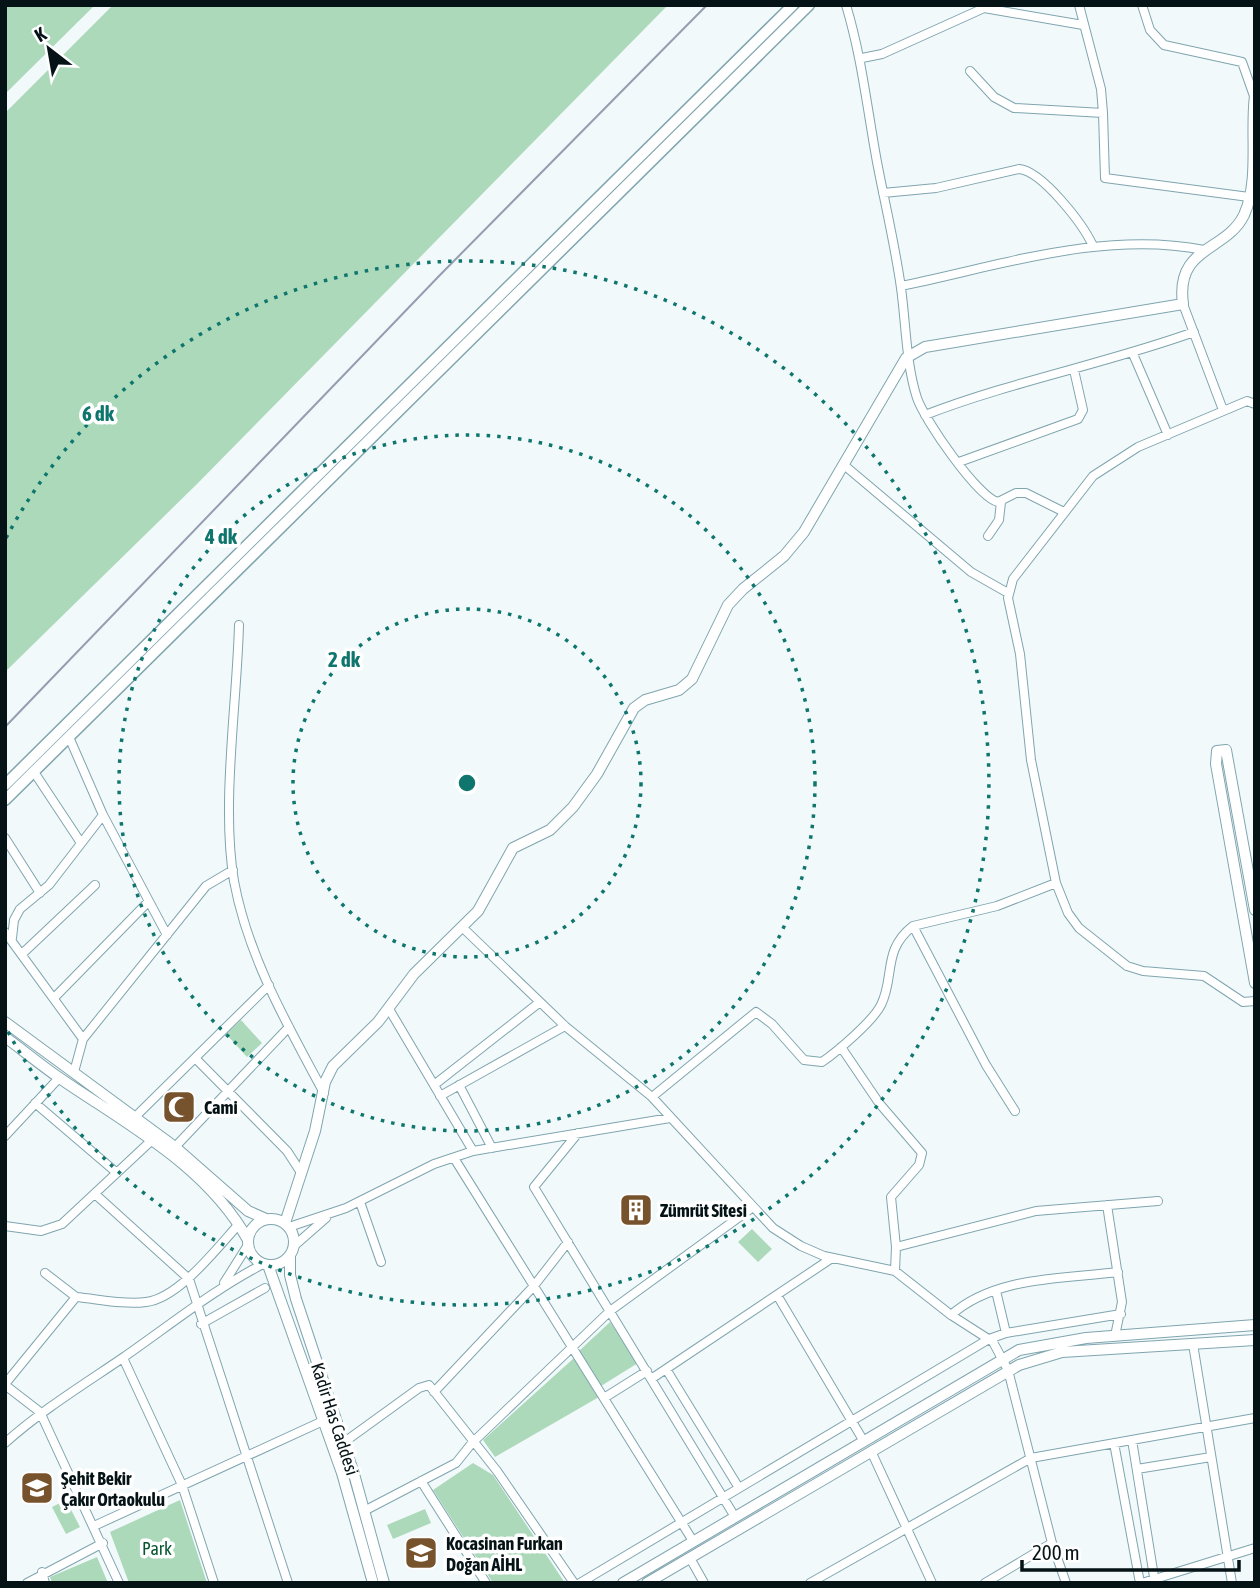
<svg xmlns="http://www.w3.org/2000/svg" width="1260" height="1588" viewBox="0 0 1260 1588" font-family="'Asap Condensed',sans-serif">
<rect width="100%" height="100%" fill="#f2f9fb"/>
<path fill="#add9bb" d="M5 5H95L5 94Z
M113 5H668L197 484 5 672V113Z
M241 1020 262 1043 247 1057 226 1034Z
M752 1229 772 1249 758 1262 738 1242Z
M610 1322 638 1363 601 1386 579 1351Z
M574 1358 599 1397 495 1457 483 1440Z
M473 1463 493 1475 565 1583H493L433 1490Z
M66 1500 80 1527 66 1534 52 1507Z
M180 1500 207 1583H129L110 1532Z
M425 1509 431 1523 393 1539 387 1525Z
M97 1557 108 1583H52L50 1577Z"/>
<g fill="none" stroke-linecap="round" stroke-linejoin="round">
<path stroke="#959eb1" stroke-width="2" d="M5 727 440 275 707 5"/>
<defs>
<path id="minor" d="M846 5C862 58 867 108 877 162 885 204 895 245 901 288 906 324 906 364 917 398 924 419 978 498 998 502L1016 493H1026L1064 512
M1142 5 1150 30 1164 45 1242 62 1254 96
M862 58 882 54 984 8 1083 25
M970 71 994 97 1014 108 1103 113 1101 89 1079 5
M1103 113 1105 178 1249 197
M883 193 936 188 1019 169C1042 171 1083 224 1093 246
M901 286C999 266 1103 230 1204 250
M1183 304 1223 410
M1133 354 1168 435
M1255 404 1247 401 1138 447 1093 476 1013 579 1008 598 1020 654 1031 760 1056 883 1068 913 1079 928 1127 966 1143 971 1204 976 1243 1002 1255 1001
M925 415C1013 381 1105 364 1194 332
M959 462 1078 419 1083 410 1074 370
M844 465 971 572 1008 593
M988 536 999 520 1001 502
M239 625C237 703 221 806 234 881 248 957 288 1026 324 1093
M69 737 103 815 167 935
M34 772 81 843
M5 838 40 893
M913 926 986 1065 1015 1111
M462 927 565 1026 652 1097 773 1228 801 1246 824 1256 895 1271 951 1315 993 1342 1008 1370 1052 1543 1066 1583
M5 932 83 1039
M12 938 14 920 20 909 49 885 103 815
M23 953 95 885
M54 998 148 902
M389 1009 473 1151
M841 1047 879 1103 922 1153 919 1165 891 1197 896 1247 895 1271
M195 1058 287 1151 300 1171
M74 1072 83 1039 206 886 233 870
M434 1085 540 1002
M459 1085 492 1148
M440 1096 565 1026
M652 1097 756 1012 772 1024 804 1060 822 1062C838 1051 873 1021 881 1005 895 977 882 950 913 926L997 906 1056 883
M35 1103 117 1173
M134 1118 269 985
M578 1133 534 1187 735 1517
M5 1136 59 1078
M175 1147 289 1027
M454 1158 693 1541
M95 1194 189 1279 288 1583
M360 1202 381 1262
M1107 1205 1122 1302 1115 1336
M5 1226 41 1231 62 1224 152 1140
M289 1227 346 1208 434 1164 473 1151 670 1118
M294 1246 326 1218
M896 1247 1036 1211 1158 1201
M45 1273 76 1297
M224 1283 248 1245
M996 1291 1006 1333
M777 1295 863 1440
M951 1315C995 1276 1063 1279 1118 1272
M201 1324 265 1288
M1193 1344 1232 1583
M123 1358 182 1485 214 1583
M666 1369 739 1488
M651 1379 832 1258
M5 1384 76 1297C98 1299 124 1305 146 1302 179 1298 217 1248 239 1224
M5 1385 40 1412 119 1583
M434 1392 533 1287 568 1242
M604 1398 647 1371
M1132 1440 1155 1583
M5 1443C42 1410 83 1385 124 1357 170 1325 213 1290 263 1264
M343 1443 419 1388 429 1385 497 1471 574 1583
M1114 1443 1140 1583
M871 1451 932 1583
M1137 1469 1211 1457
M421 1481 486 1583
M364 1511 456 1463 472 1443 610 1311 753 1207
M94 1526 323 1421
M690 1558 704 1583
M42 1572 45 1583
M27 1583 103 1543
M580 1583 989 1339 1006 1333 1121 1314
M810 1583 1031 1458 1255 1418
M985 1583 1052 1543
M1142 1583 1255 1548"/>
<path id="tertiary" d="M1255 910 1226 750 1217 751 1216 764 1255 983
M5 1022 175 1147 248 1211 266 1219
M5 1037C24 1051 42 1066 61 1079 128 1125 207 1166 248 1240
M248 1242a23 23 0 1 1 46 0a23 23 0 1 1-46 0Z
M285 1223 315 1131 325 1082 333 1066 378 1022 414 974 478 911 513 848 550 830 573 807 597 774 634 708 645 700 679 690 692 679 728 605 743 589 784 556 804 532 906 358 925 347 1183 304C1175 246 1226 252 1244 215 1260 180 1250 132 1255 96
M290 1255V1275L296 1299 354 1474 384 1583
M268 1265 342 1473 373 1583
M623 1583 1019 1350 1086 1338 1255 1325
M647 1583 1019 1365 1062 1352 1255 1340"/>
<path id="secondary" d="M5 785 793 5
M5 800 809 5"/>
</defs>
<use href="#minor" stroke="#7fa5af" stroke-width="10"/>
<use href="#tertiary" stroke="#7fa5af" stroke-width="12"/>
<use href="#secondary" stroke="#7fa5af" stroke-width="13"/>
<use href="#minor" stroke="#fff" stroke-width="8"/>
<use href="#tertiary" stroke="#fff" stroke-width="10"/>
<use href="#secondary" stroke="#fff" stroke-width="10"/>
</g>
<g fill="none" stroke="#0f766e" stroke-width="3.5" stroke-dasharray="3.5 7">
<circle cx="467" cy="783" r="174"/>
<circle cx="467" cy="783" r="348"/>
<path d="M6 538A522 522 0 1 1 6 1028"/>
</g>
<defs>
<symbol id="mosque-square" viewBox="-11 -11 22 22"><rect x="-9" y="-9" width="18" height="18" rx="4" fill="#77532d" stroke="#fff"/><path d="M3.5-4.9A6 6 0 1 0 3.5 4.9A5 5 0 1 1 3.5-4.9Z" fill="#fff"/></symbol>
<symbol id="building-square" viewBox="-11 -11 22 22"><rect x="-9" y="-9" width="18" height="18" rx="4" fill="#77532d" stroke="#fff"/><path d="M-4-6H4V6H1V3H-1V6H-4ZM-2.5-4.3h1.7v1.8h-1.7ZM.8-4.3h1.7v1.8H.8ZM-2.5-1h1.7V.8h-1.7ZM.8-1h1.7V.8H.8Z" fill="#fff"/></symbol>
<symbol id="school-square" viewBox="-11 -11 22 22"><rect x="-9" y="-9" width="18" height="18" rx="4" fill="#77532d" stroke="#fff"/><path d="M0-5L7-2L0 1L-7-2ZM-4 1L0 2.5L4 1V4Q0 6-4 4Z" fill="#fff"/></symbol>
</defs>
<g fill-rule="evenodd">
<use href="#mosque-square" x="160" y="1088" width="38" height="38"/>
<use href="#building-square" x="617" y="1191" width="38" height="38"/>
<use href="#school-square" x="18" y="1469" width="38" height="38"/>
<use href="#school-square" x="402" y="1534" width="38" height="38"/>
</g>
<g text-anchor="middle" dominant-baseline="central" stroke-width="7" stroke-linejoin="round" paint-order="stroke">
<g font-size="18" font-weight="bold" fill="#051317" stroke="#fff" text-anchor="start">
<text x="204" y="1107">Cami</text>
<text x="660" y="1210">Zümrüt Sitesi</text>
<text x="61" y="1478">Şehit Bekir<tspan x="61" dy="21">Çakır Ortaokulu</tspan></text>
<text x="446" y="1543">Kocasinan Furkan<tspan x="446" dy="21">Doğan AİHL</tspan></text>
</g>
<g font-size="18" fill="#051317" stroke="#fff">
<text transform="translate(335 1419) rotate(72)">Kadir Has Caddesi</text>
</g>
<g font-size="18" fill="#065730" stroke="#fff">
<text x="157" y="1548">Park</text>
</g>
</g>
<circle cx="467" cy="783" r="10" fill="#0f766e" stroke="#fff" stroke-width="3.5"/>
<g font-size="21" text-anchor="middle" font-weight="bold" fill="#0f766e" stroke="#fff" stroke-width="7" stroke-linejoin="round" paint-order="stroke">
<text x="98" y="421">6 dk</text>
<text x="221" y="544">4 dk</text>
<text x="344" y="667">2 dk</text>
</g>
<rect width="1260" height="1588" fill="none" stroke="#051317" stroke-width="14"/>
<g transform="translate(49 49) rotate(329)" stroke="#ffffff" stroke-width="5" paint-order="stroke">
<path d="M0-5L12 26L0 18L-12 26Z" fill="#051317"/>
<text y="-10" font-size="19" font-weight="bold" text-anchor="middle" fill="#051317">K</text>
</g>
<path d="M1022 1560v10h217v-10" fill="none" stroke="#051317" stroke-width="3.5"/>
<text x="1032" y="1560" font-size="21" fill="#051317" stroke="#ffffff" stroke-width="5" paint-order="stroke">200 m</text>
</svg>
